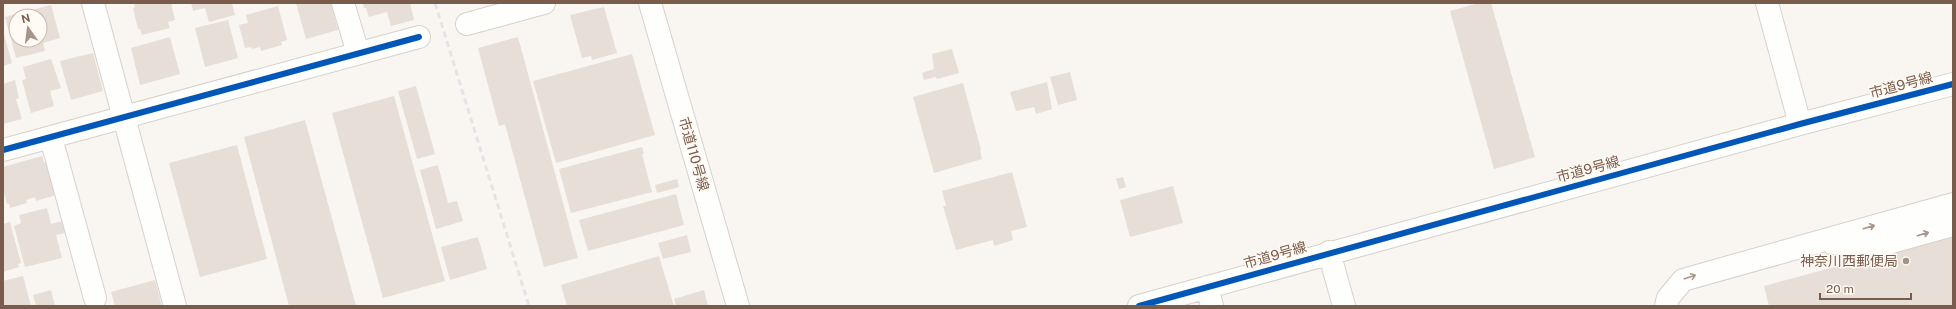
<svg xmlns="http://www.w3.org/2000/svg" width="1956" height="309" viewBox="0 0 1956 309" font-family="'Public Sans','Noto Sans JP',sans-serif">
<rect width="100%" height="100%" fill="#f9f5f0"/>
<path fill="#e6ded7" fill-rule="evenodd" d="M134 3H171L175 20 168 22 170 28 142 35 140 29H138L133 8 135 7Z
M191 3H232L235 15 209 22 205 8 193 11Z
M296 3H331L338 30 306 39Z
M363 3H410L414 20 391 26 387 12 369 17 366 8H364Z
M1479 3H1491L1535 157 1494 169 1450 11Z
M51 5 60 38 43 43 45 51 16 58 5 17ZM16 16H40V40H16Z
M278 6 287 40 281 42 282 45 261 51 260 47 252 49 251 47 245 48 239 25 248 23 246 15Z
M604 7 617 53 592 60 591 56 582 58 570 15Z
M228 20 238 58 205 67 195 28Z
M3 31 12 63 3 66Z
M170 37 180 74 140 85 131 48Z
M518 37 578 258 544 267 505 124 499 126 478 48Z
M952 49 959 73 937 79 936 77 924 80 922 73 934 69 932 54Z
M93 53 103 91 71 100 60 61Z
M632 54 655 135 556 163 533 81Z
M51 59 61 88 50 91 54 106 31 113 22 80 26 79 23 67Z
M1070 72 1077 100 1058 105 1050 77Z
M15 80 19 98 16 99 22 119 3 124V84Z
M1047 82 1052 109 1036 114 1034 107 1016 111 1010 92Z
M963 83 981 150H980L982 159 934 173 913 97Z
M416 86 435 154 417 159 398 91Z
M394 96 445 281 383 298 332 113Z
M305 120 356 306H289L244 137Z
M237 145 267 259 200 277 169 163Z
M642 147 644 154H642L652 192 571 213 559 169Z
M42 156 44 163H47L56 195 36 201 35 197 26 200 27 203 10 208 9 204H7L3 190V167Z
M438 165 448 203 457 201 463 221 436 229 420 170Z
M1012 172 1027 227 1011 231 1013 240 994 246 993 240 956 250 943 206H946L942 191Z
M1123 177 1126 187 1119 189 1116 179Z
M677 179 679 187 657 193 655 185Z
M1173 186 1183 223 1130 237 1120 200Z
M676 194 684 225 588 251 579 220Z
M47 208 51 224 62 221 65 233 56 235 62 258 25 267 14 226 21 223 19 215Z
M10 222 21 263 18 264 19 267 3 272V224Z
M687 235 691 252 663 259 658 243Z
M1953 235V306H1769L1764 286Z
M478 237 487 269 450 280 441 247Z
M659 256 674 306H567L561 285Z
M23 276 31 306H3V281Z
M155 280 162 306H115L111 292Z
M51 290 55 306H36L33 295Z
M704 290 708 306H676L674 299Z"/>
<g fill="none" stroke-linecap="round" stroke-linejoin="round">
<defs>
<path id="minor" d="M93 3 175 306
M343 3 358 53
M650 3 738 306
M1767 3 1800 124
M467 24 544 3
M51 138 95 298
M3 150 419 37
M1832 243 1865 246 1881 245 1953 225
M1329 252 1344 306
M1207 287 1212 306
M1139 306 1800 124 1953 84
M1666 306 1668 298 1683 280 1953 204"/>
</defs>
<use href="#minor" stroke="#d7d1cb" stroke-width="24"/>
<use href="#minor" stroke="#fefefd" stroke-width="22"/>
<path stroke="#e6e3e7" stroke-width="3" stroke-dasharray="6 4" stroke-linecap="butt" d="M435 3 529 306"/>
<defs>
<path id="cycleway" d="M3 150 419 37
M1139 306 1800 124 1953 84"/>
</defs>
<use href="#cycleway" stroke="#fffaf3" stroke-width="8"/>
<use href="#cycleway" stroke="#0057b8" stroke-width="6"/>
</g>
<defs><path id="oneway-shaft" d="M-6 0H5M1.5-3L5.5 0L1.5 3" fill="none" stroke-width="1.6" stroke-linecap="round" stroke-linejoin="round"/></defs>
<g stroke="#a8958b">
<use href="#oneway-shaft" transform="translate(1869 227) rotate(-16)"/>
<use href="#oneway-shaft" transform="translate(1923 234) rotate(-16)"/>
<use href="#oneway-shaft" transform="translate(1690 277) rotate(-18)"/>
</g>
<circle fill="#a69286" stroke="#fffaf3" stroke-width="1.5" cx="1906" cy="261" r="4"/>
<g text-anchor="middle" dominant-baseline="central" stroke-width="3" stroke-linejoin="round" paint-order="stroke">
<g font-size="14" fill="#7a5c4d" stroke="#fffaf3">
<text transform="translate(1901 85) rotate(-15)">市道9号線</text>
<text transform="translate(694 154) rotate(74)">市道110号線</text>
<text transform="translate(1588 169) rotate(-15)">市道9号線</text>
<text transform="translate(1275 255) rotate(-16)">市道9号線</text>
</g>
<g font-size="14" fill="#7a5c4d" stroke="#fffaf3" text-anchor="end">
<text x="1898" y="261">神奈川西郵便局</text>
</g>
</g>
<rect width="1956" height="309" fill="none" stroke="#7a5c4d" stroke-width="8"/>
<g transform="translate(28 28) rotate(346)"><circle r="19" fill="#fffaf3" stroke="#cabbb1"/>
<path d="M0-3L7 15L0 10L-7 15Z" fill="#a69286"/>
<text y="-6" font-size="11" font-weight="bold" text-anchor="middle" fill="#7a5c4d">N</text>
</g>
<path d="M1820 293v6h91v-6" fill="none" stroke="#7a5c4d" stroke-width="2"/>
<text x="1826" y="293" font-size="12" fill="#7a5c4d" stroke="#fffaf3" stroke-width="3" paint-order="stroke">20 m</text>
</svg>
